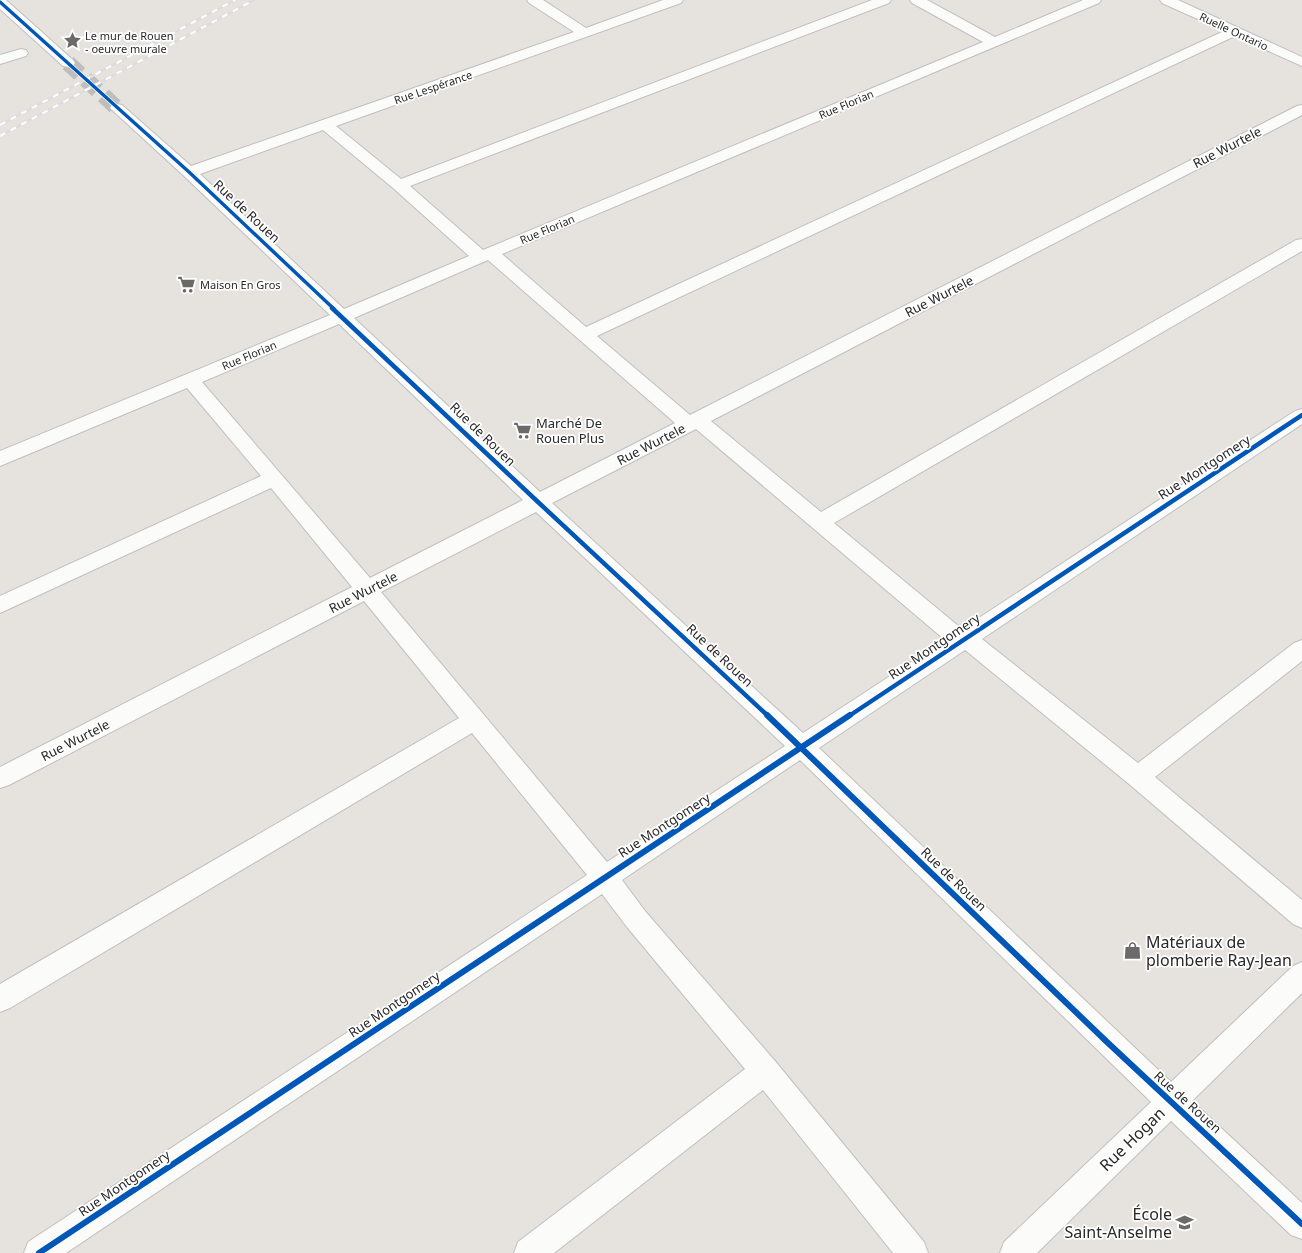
<svg xmlns="http://www.w3.org/2000/svg" width="1302" height="1253" viewBox="0 0 1302 1253" font-family="'Noto Sans',sans-serif">
<rect width="100%" height="100%" fill="#e6e3df"/>
<g fill="none" stroke-linecap="round" stroke-linejoin="round">
<path stroke="#c0bebb" stroke-width="16" stroke-dasharray="16 8" stroke-linecap="butt" d="M68 63 117 108"/>
<defs>
<path id="minor" d="M0 0H6L73 60 75 63 73 66 68 67 63 66 0 9Z
M527 0H543L586 28 663 0H683L681 3 336 126 401 179 872 0H891L889 3 410 186 483 250 983 42 912 3 910 0H927L995 37 1083 0H1101L1099 3 502 254 586 327 1224 31 1162 3 1160 0H1178L1302 57V66L1235 36 597 336 690 415 1297 106 1302 105V115L711 421 821 512 1296 240 1302 239V251L834 523 962 629 1295 411 1302 409V424L982 639 1138 763 1294 643 1302 640V661L1155 777 1302 900V928L1293 924 1129 784 965 650 819 748 1171 1082 1293 966 1302 962V993L1192 1101 1302 1203V1239L1291 1235 1171 1121 1037 1253H1000L1004 1242 1151 1102 800 760 622 880 645 911 775 1061 924 1242 928 1253H893L763 1090 554 1253H514L518 1242 745 1069 627 927 602 894 66 1253H24L28 1242 587 875 472 733 10 1008 0 1012V984L459 718 364 601 9 785 0 788V767L352 587 271 488 0 613V596L261 476 187 388 0 466V451L330 315 183 175 110 108 112 105 117 104 122 105 191 166 574 32 529 3ZM323 130 393 188 469 256 344 309 200 174ZM488 260 675 423 540 492 354 318ZM339 324 523 500 370 578 202 382ZM696 429 945 640 803 733 552 503ZM536 512 785 746 607 862 381 592Z
M21 49 26 50 28 53 26 56 0 64V55Z"/>
</defs>
<use href="#minor" stroke="#c0bfc0" stroke-width="2"/>
<use href="#minor" fill="#fbfbfa" fill-rule="evenodd"/>
<defs>
<path id="rail" d="M0 125 235 0
M0 136 254 0"/>
</defs>
<use href="#rail" stroke="#ddddde" stroke-width="3"/>
<use href="#rail" stroke="#fff" stroke-width="2" stroke-dasharray="6" stroke-linecap="butt"/>
<defs>
<path id="cycleway-far2" d="M0 2 189 172 334 309"/>
<path id="cycleway-far1" d="M332 308 538 502 768 716
M849 716 1302 415"/>
<path id="cycleway" d="M767 715 1107 1042 1302 1224
M39 1253 850 715"/>
</defs>
<use href="#cycleway-far2" stroke="#fff" stroke-width="5"/>
<use href="#cycleway-far1" stroke="#fff" stroke-width="7"/>
<use href="#cycleway" stroke="#fff" stroke-width="8"/>
<use href="#cycleway-far2" stroke="#0057b8" stroke-width="3.5"/>
<use href="#cycleway-far1" stroke="#0057b8" stroke-width="4.5"/>
<use href="#cycleway" stroke="#0057b8" stroke-width="6"/>
</g>
<defs>
<symbol id="sight-bare" viewBox="-9 -9 18 18"><path d="M0-6L1.8-2.2L6-1.7L2.9 1.2L3.7 5.4L0 3.3L-3.7 5.4L-2.9 1.2L-6-1.7L-1.8-2.2Z" fill="#6b6a69" stroke="#fff" stroke-width="2.5" paint-order="stroke"/></symbol>
<symbol id="supermarket-bare" viewBox="-9 -9 18 18"><path d="M-6-5.5h2.5l.6 2H6L4.5 2H-2.5L-4.4-4H-6ZM-1.5 3.2a1.3 1.3 0 1 0 .1 0ZM3 3.2a1.3 1.3 0 1 0 .1 0Z" fill="#6b6a69" stroke="#fff" stroke-width="2.5" paint-order="stroke"/></symbol>
<symbol id="shop-bare" viewBox="-9 -9 18 18"><path d="M-5-2.5h2.3a2.7 3.5 0 0 1 5.4 0H5L5.5 6h-11ZM-1.5-2.5h3a1.5 2.3 0 0 0-3 0Z" fill="#6b6a69" stroke="#fff" stroke-width="2.5" paint-order="stroke"/></symbol>
<symbol id="school-bare" viewBox="-9 -9 18 18"><path d="M0-5L7-2L0 1L-7-2ZM-4 1L0 2.5L4 1V4Q0 6-4 4Z" fill="#6b6a69" stroke="#fff" stroke-width="2.5" paint-order="stroke"/></symbol>
</defs>
<g fill-rule="evenodd">
<use href="#sight-bare" x="60" y="28" width="25" height="25"/>
<use href="#supermarket-bare" x="174" y="272" width="25" height="25"/>
<use href="#supermarket-bare" x="510" y="418" width="25" height="25"/>
<use href="#shop-bare" x="1120" y="938" width="25" height="25"/>
<use href="#school-bare" x="1172" y="1210" width="25" height="25"/>
</g>
<g text-anchor="middle" dominant-baseline="central" stroke-width="3.5" stroke-linejoin="round" paint-order="stroke">
<g font-size="11" fill="#292929" stroke="#fff">
<text transform="translate(1234 31) rotate(25)">Ruelle Ontario</text>
<text transform="translate(433 87) rotate(-19)">Rue Lespérance</text>
<text transform="translate(846 104) rotate(-23)">Rue Florian</text>
<text transform="translate(547 229) rotate(-23)">Rue Florian</text>
<text transform="translate(249 355) rotate(-23)">Rue Florian</text>
</g>
<g font-size="11" fill="#292929" stroke="#fff" text-anchor="start">
<text x="85" y="35">Le mur de Rouen<tspan x="85" dy="13">- oeuvre murale</tspan></text>
<text x="200" y="284">Maison En Gros</text>
</g>
<g font-size="13" fill="#292929" stroke="#fff">
<text transform="translate(1227 147) rotate(-27)">Rue Wurtele</text>
<text transform="translate(247 211) rotate(43)">Rue de Rouen</text>
<text transform="translate(939 296) rotate(-27)">Rue Wurtele</text>
<text transform="translate(483 434) rotate(44)">Rue de Rouen</text>
<text transform="translate(651 444) rotate(-27)">Rue Wurtele</text>
<text transform="translate(1204 467) rotate(-33)">Rue Montgomery</text>
<text transform="translate(363 592) rotate(-27)">Rue Wurtele</text>
<text transform="translate(934 646) rotate(-34)">Rue Montgomery</text>
<text transform="translate(720 655) rotate(43)">Rue de Rouen</text>
<text transform="translate(75 740) rotate(-27)">Rue Wurtele</text>
<text transform="translate(664 825) rotate(-33)">Rue Montgomery</text>
<text transform="translate(954 879) rotate(44)">Rue de Rouen</text>
<text transform="translate(394 1004) rotate(-34)">Rue Montgomery</text>
<text transform="translate(1188 1102) rotate(42)">Rue de Rouen</text>
<text transform="translate(124 1183) rotate(-34)">Rue Montgomery</text>
</g>
<g font-size="13" fill="#292929" stroke="#fff" text-anchor="start">
<text x="536" y="423">Marché De<tspan x="536" dy="15">Rouen Plus</tspan></text>
</g>
<g font-size="16" fill="#292929" stroke="#fff" text-anchor="start">
<text x="1146" y="942">Matériaux de<tspan x="1146" dy="18">plomberie Ray-Jean</tspan></text>
<text x="1172" y="1214" text-anchor="end">École<tspan x="1172" dy="18">Saint-Anselme</tspan></text>
</g>
<g font-size="16" fill="#292929" stroke="#fff">
<text transform="translate(1132 1139) rotate(-44)">Rue Hogan</text>
</g>
</g>
</svg>
